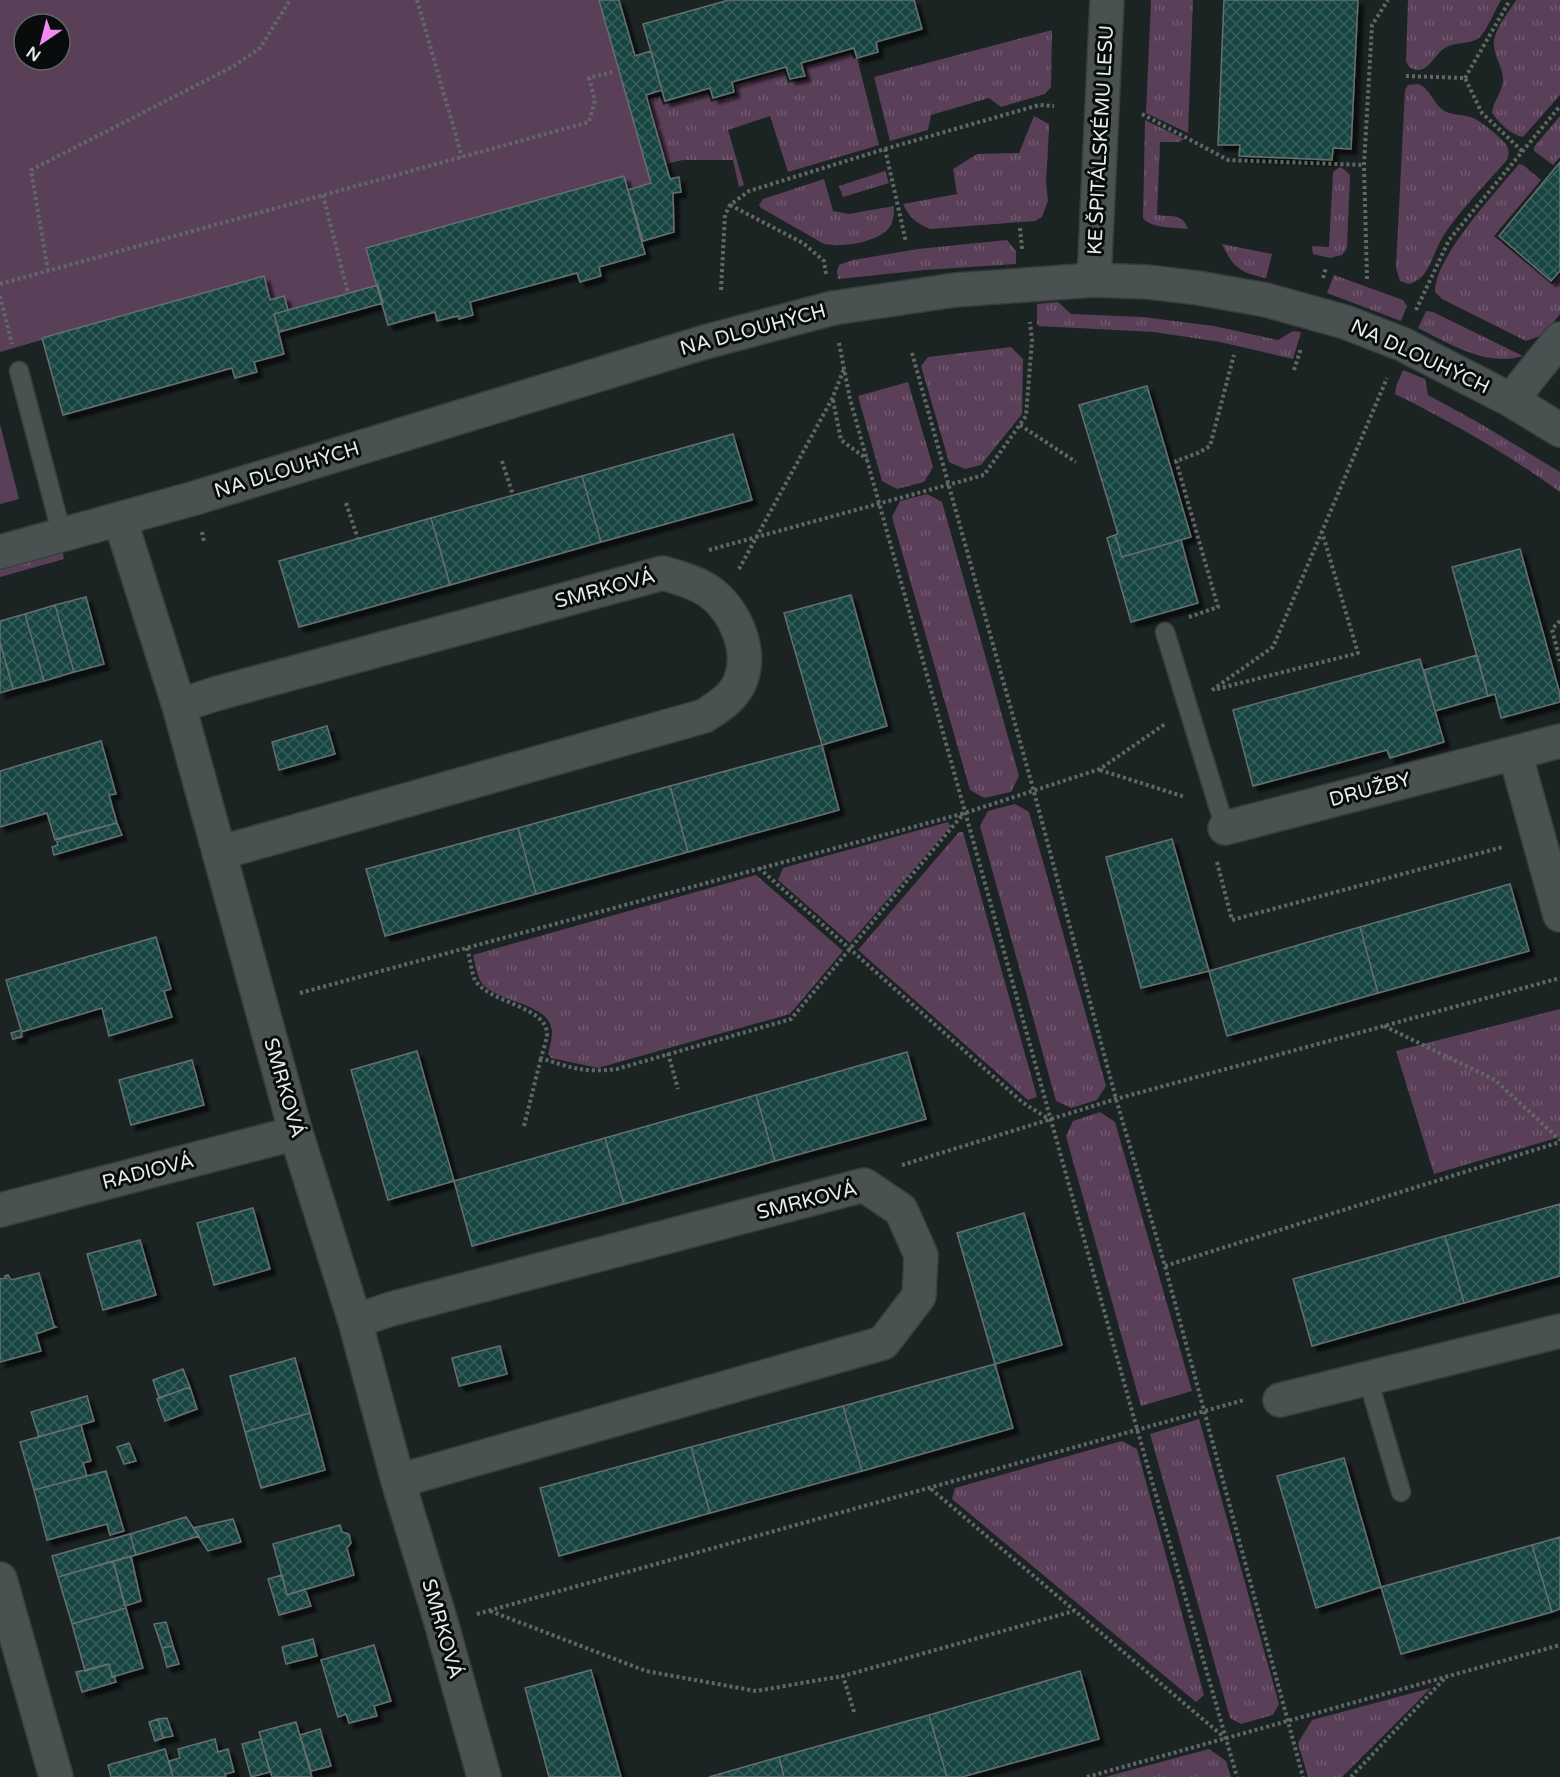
<svg xmlns="http://www.w3.org/2000/svg" width="1560" height="1777" viewBox="0 0 1560 1777" font-family="'Varela Round',sans-serif">
<defs>
<pattern id="grass-tufts" width="24" height="20" patternUnits="userSpaceOnUse" patternTransform="scale(1.5)"><rect width="24" height="20" fill="#5a3f59"/><path d="M3 7l-1-3M5 7V3M7 7l1-3M15 17l-1-3M17 17v-4M19 17l1-3" fill="none" stroke="#725b71"/></pattern>
<pattern id="building-cross-hatch" width="8" height="8" patternUnits="userSpaceOnUse" patternTransform="scale(1.5)"><rect width="8" height="8" fill="#174442"/><path d="M0 0l8 8M0 8l8-8" fill="none" stroke="#395f5d"/></pattern>
<filter id="shadow"><feDropShadow dx="5.5" dy="5.5" stdDeviation="1.5" flood-color="#0009"/></filter>
</defs>
<rect width="100%" height="100%" fill="#1c2323"/>
<path fill="url(#grass-tufts)" d="M1151 0H1193L1188 133 1146 113Z
M1408 0H1501C1495 10 1487 30 1480 37 1471 45 1456 41 1445 48 1432 56 1427 78 1409 67L1406 61Z
M1516 0H1560V95L1523 137C1511 135 1499 123 1492 113 1493 102 1501 94 1503 82 1504 69 1495 59 1494 46 1492 32 1509 12 1516 0Z
M1052 30 1051 87 1045 94 1001 107 989 98 931 115 928 130 890 141 874 77Z
M851 53 854 59 857 58 879 145 788 172 770 116 728 130 744 185 739 187 733 160H683L666 164 649 99 660 96 663 105 708 93 711 102 737 95 735 85 784 71 788 83 807 79 806 66Z
M1418 84C1431 89 1432 102 1443 110 1452 116 1461 114 1470 117 1478 118 1503 139 1507 146 1509 151 1509 155 1507 160 1487 183 1452 218 1439 244 1431 259 1428 279 1409 284L1400 281 1396 268 1405 90 1408 85Z
M1034 116 1049 124V129L1046 182 1048 201 1042 217 1035 221 930 229C916 223 909 217 903 204L957 194 953 169 977 154 1019 153Z
M1560 116V157L1553 165 1534 151V147Z
M1145 120 1184 139 1179 142H1160L1157 215C1170 217 1183 213 1188 229 1174 227 1152 229 1143 218Z
M1519 164 1523 165 1541 180 1494 236 1552 284 1560 274V314L1543 335 1526 341 1442 299 1435 292C1434 258 1496 192 1519 164Z
M1340 167 1345 170 1350 175 1347 248 1342 255 1330 258 1313 254 1312 246 1329 247 1333 172Z
M885 171 889 183 843 197 839 186Z
M824 179 833 211 849 214 894 206C894 212 894 219 891 225 882 242 841 248 824 244L761 208 759 205 763 199Z
M1007 240 1016 251V264L925 270 838 279 837 271 839 265 853 260 918 249Z
M1222 244 1272 254 1266 278C1241 273 1233 268 1222 244Z
M1334 275 1403 300 1407 306 1401 321 1327 293Z
M1058 302 1071 314 1143 317 1214 326 1278 340 1293 331 1301 332 1293 359 1220 342 1154 332 1039 326 1037 324V304Z
M1426 311 1433 312 1523 356C1486 367 1450 344 1418 328Z
M1011 347 1023 359 1022 414 981 465 965 469 949 462 921 366 928 357Z
M1403 370 1425 379 1428 395 1481 424 1560 472V492C1508 454 1453 423 1395 394L1396 387Z
M908 382 933 467 924 482 897 489 882 481 858 396Z
M927 494 942 502 1019 776 1011 792 984 798 970 790 892 517 900 501Z
M62 549 64 559 0 577V566Z
M1015 804 1029 812 1106 1086 1097 1100 1071 1108 1056 1101 980 826 988 811Z
M948 822 951 826 850 943 778 880 783 868Z
M959 832H963L1037 1097 1028 1100 858 950Z
M756 875 843 951 790 1014 598 1068 551 1058 548 1054C550 1047 552 1039 552 1031 550 1002 495 1003 481 982 477 975 475 963 473 955Z
M1560 1009V1137L1434 1174 1396 1051Z
M1100 1112 1115 1122 1192 1391 1141 1406 1066 1136 1073 1121Z
M1199 1419 1279 1704 1273 1715 1241 1724 1230 1718 1150 1434Z
M1122 1441 1137 1449 1204 1695 1196 1702 952 1499 955 1488Z
M1431 1688 1342 1777H1308L1298 1743 1312 1720Z
M1209 1749 1226 1761 1231 1777H1105Z"/>
<path fill="#5a3f59" fill-rule="evenodd" d="M0 0H599L651 183 628 190 624 177 378 285 274 314 263 276 0 352ZM24 24H60V60H24Z
M0 424 19 499 0 504Z"/>
<path fill="url(#building-cross-hatch)" stroke="#666f6e" stroke-width="1.5" filter="url(#shadow)" d="M599 0H619L635 56 651 51 662 90 646 95 670 179 679 177 681 192 673 193 674 232 643 241 628 190 651 183Z
M729 0H914L922 29 876 42 878 52 857 58 854 48 801 63 805 76 790 79 786 67 732 82 734 92 713 98 710 88 665 101 643 24Z
M1224 0H1358L1351 149 1333 148 1332 160 1239 156 1240 145H1218Z
M1560 162V271L1551 281 1499 236Z
M624 176 645 254 599 267 601 276 580 282 577 273 470 302 473 315 459 319 458 316 437 321 435 312 388 325 366 248Z
M264 276 270 300 284 296 288 310 274 314 284 354 254 362 257 372 235 378 232 368 63 415 42 338Z
M378 285 383 303 279 332 274 314Z
M1147 386 1191 537 1122 557 1115 535 1118 534 1079 405Z
M733 434 752 500 601 542 582 476Z
M582 476 601 542 450 585 431 518Z
M431 518 450 585 299 627 279 561Z
M1115 535 1122 557 1181 540 1198 603 1131 622 1107 538Z
M1520 549 1560 694V702L1501 718 1495 694 1488 696 1452 567Z
M851 595 887 726 822 745 784 613Z
M86 597 104 664 74 672 55 605Z
M55 605 74 672 44 681 25 614Z
M25 614 44 681 13 689 0 642V621Z
M0 642 13 689 0 693Z
M1477 655 1488 696 1435 711 1424 670Z
M1420 659 1444 742 1390 758 1387 750 1253 786 1233 710Z
M327 726 335 754 279 770 272 742Z
M101 741 116 794 109 795 117 823 55 840 47 813 0 827V771Z
M822 745 839 810 688 852 670 786Z
M670 786 688 852 536 894 518 828Z
M117 823 122 835 54 855 52 847 58 845 56 839Z
M518 828 536 894 385 936 366 869Z
M1172 839 1209 971 1141 988 1106 857Z
M1510 884 1529 951 1378 993 1360 927Z
M1360 927 1378 993 1227 1036 1209 971Z
M156 937 171 989 164 991 172 1017 109 1036 102 1008 21 1032 22 1037 13 1039 11 1033 21 1030 6 980Z
M417 1051 454 1181 388 1200 351 1070Z
M907 1052 926 1119 775 1161 756 1095Z
M192 1060 204 1105 131 1125 119 1080Z
M756 1095 775 1161 624 1204 605 1138Z
M605 1138 624 1204 472 1246 454 1181Z
M1560 1204V1276L1464 1303 1445 1236Z
M253 1208 270 1269 214 1285 197 1223Z
M1024 1213 1062 1345 995 1364 957 1233Z
M1445 1236 1464 1303 1312 1346 1293 1279Z
M140 1240 156 1295 103 1310 87 1254Z
M39 1273 54 1326 56 1327 36 1334 41 1351 0 1362V1279L6 1278 5 1276 8 1275 11 1280Z
M500 1346 507 1374 459 1386 452 1358Z
M295 1358 310 1413 245 1432 230 1376Z
M995 1364 1013 1428 862 1471 843 1406Z
M183 1369 190 1387 159 1398 153 1380Z
M190 1387 197 1409 165 1421 157 1399Z
M87 1396 94 1421 39 1437 31 1412Z
M843 1406 862 1471 710 1513 691 1447Z
M310 1413 325 1470 261 1488 245 1432Z
M81 1425 91 1461 83 1463 87 1476 34 1490 20 1442Z
M129 1443 136 1461 124 1464 117 1447Z
M691 1447 710 1513 559 1556 540 1488Z
M1344 1458 1381 1587 1316 1608 1277 1476Z
M106 1471 124 1531 110 1535 107 1524 47 1540 34 1490Z
M186 1517 199 1536 136 1555 130 1534Z
M233 1519 241 1542 208 1551 193 1528Z
M340 1525 342 1532 349 1534 351 1543 347 1548 354 1575 287 1595 273 1544Z
M130 1534 136 1555 58 1577 52 1556Z
M1560 1537V1609L1552 1612 1532 1545Z
M1532 1545 1552 1612 1401 1654 1381 1587Z
M131 1556 141 1601 125 1606 113 1561Z
M113 1561 126 1608 72 1624 58 1577Z
M282 1575 287 1595 305 1589 311 1606 279 1615 268 1579Z
M126 1608 143 1668 112 1677 109 1664 85 1671 72 1624Z
M166 1622 173 1646 162 1648 154 1624Z
M313 1639 317 1656 286 1664 282 1647Z
M374 1645 391 1701 374 1706 377 1716 349 1723 346 1714 338 1717 321 1660Z
M173 1646 179 1664 167 1667 162 1648Z
M109 1664 112 1677 114 1676 116 1682 82 1692 76 1672Z
M591 1670 621 1777H549L525 1688Z
M1080 1671 1099 1739 962 1777H947L929 1715Z
M929 1715 947 1777H784L779 1757Z
M167 1718 173 1736 163 1738 158 1719Z
M158 1719 163 1738 155 1741 149 1722Z
M296 1722 312 1777H272L259 1732Z
M320 1729 331 1766 311 1771 300 1735Z
M215 1739 218 1752 228 1749 234 1772 225 1774 226 1777H173L169 1761 180 1758 178 1749Z
M261 1739 270 1772 251 1777 242 1744Z
M165 1749 173 1777H111L108 1765Z
M779 1757 784 1777H709Z"/>
<g fill="none" stroke-linecap="round" stroke-linejoin="round">
<defs>
<path id="service" d="M19 371 62 535
M1165 632 1225 828
M1368 1379 1401 1492"/>
<path id="minor" d="M1094 280 1107 0
M1511 400 1560 339
M120 519 179 706 296 1133 355 1321 398 1481 441 1622 484 1777
M179 706 215 694 663 573C679 578 696 582 710 592 735 611 753 650 740 682 733 698 718 707 704 716L219 853
M1515 753 1560 915
M1225 828 1560 741
M0 1210 296 1133
M355 1321 391 1309 864 1185 901 1210 921 1255 919 1296 883 1343 398 1481
M1280 1400 1560 1331
M0 1579 56 1777"/>
<path id="tertiary" d="M0 552 195 498 705 342 833 308 955 290 1094 280 1148 282 1198 288 1266 300 1345 322 1402 344 1511 400 1560 430"/>
</defs>
<use href="#service" stroke="#373e3d" stroke-width="21"/>
<use href="#minor" stroke="#373e3d" stroke-width="36"/>
<use href="#tertiary" stroke="#373e3d" stroke-width="36"/>
<path stroke="#616767" stroke-width="4" stroke-dasharray="3 3" stroke-linecap="butt" d="M417 0 462 157
M1406 76 1465 78 1482 113 1522 151
M1465 78 1510 0
M1142 114 1228 160 1364 165
M885 149 906 242
M323 195 348 293
M730 205 803 243 824 261 826 274
M1020 228 1022 249
M48 271 31 170 234 66 260 48 290 0
M1323 278 1326 268
M1367 279 1364 165 1372 25 1388 0
M0 284 589 122 595 100 589 78 612 72
M721 290 725 215 730 205 749 191 885 149 1039 105 1054 106
M0 296 12 344
M1416 310 1449 240 1560 106
M839 343 850 399 879 503 1137 1429 1237 1777
M912 353 1034 792 1116 1099 1165 1266 1303 1777
M1294 370 1301 348
M833 400 841 440 867 459
M1020 425 1076 462
M502 461 513 495
M346 503 358 539
M202 532 204 542
M709 550 984 475 1026 416 1032 340 1030 322
M739 569 832 399 844 369
M1189 617 1218 607 1176 461 1198 453 1210 446 1234 355
M1560 621 1552 629 1560 661
M1217 689 1358 653 1322 532
M1212 690 1273 647 1387 378
M1100 770 1185 797
M1217 862 1232 920 1503 847
M759 868 1022 1102 1050 1120
M467 948C470 957 471 971 475 980 488 1003 548 1006 547 1035 546 1042 543 1051 541 1058 571 1068 585 1073 617 1069L791 1019 964 813
M300 993 965 813 1100 769 1165 724
M1384 1026 1495 1080 1560 1140
M668 1053 678 1089
M524 1126 541 1058
M902 1165 1116 1099 1560 978
M1165 1266 1560 1142
M931 1489 1225 1738
M490 1611 646 1671 756 1691 843 1676
M477 1614 1244 1400
M854 1712 843 1676 1074 1611
M1087 1777 1560 1645
M1351 1777 1446 1677"/>
<use href="#service" stroke="#495251" stroke-width="18"/>
<use href="#minor" stroke="#495251" stroke-width="33"/>
<use href="#tertiary" stroke="#495251" stroke-width="33"/>
</g>
<g text-anchor="middle" dominant-baseline="central" stroke-width="6" stroke-linejoin="round" paint-order="stroke">
<g font-size="20" fill="#e6ebeb" stroke="#090c0c">
<text transform="translate(1101 140) rotate(-87)">KE ŠPITÁLSKÉMU LESU</text>
<text transform="translate(753 330) rotate(-15)">NA DLOUHÝCH</text>
<text transform="translate(1420 357) rotate(25)">NA DLOUHÝCH</text>
<text transform="translate(287 470) rotate(-17)">NA DLOUHÝCH</text>
<text transform="translate(605 589) rotate(-15)">SMRKOVÁ</text>
<text transform="translate(1370 790) rotate(-15)">DRUŽBY</text>
<text transform="translate(284 1088) rotate(74)">SMRKOVÁ</text>
<text transform="translate(148 1172) rotate(-14)">RADIOVÁ</text>
<text transform="translate(807 1201) rotate(-14)">SMRKOVÁ</text>
<text transform="translate(442 1629) rotate(74)">SMRKOVÁ</text>
</g>
</g>
<g transform="translate(42 42) rotate(215)"><circle r="28" fill="#090c0c" stroke="#616565" stroke-width="1.5"/>
<path d="M0-4.5L10 22L0 15L-10 22Z" fill="#f38af1"/>
<text y="-9" font-size="16" font-weight="bold" text-anchor="middle" fill="#e6ebeb">N</text>
</g>
</svg>
